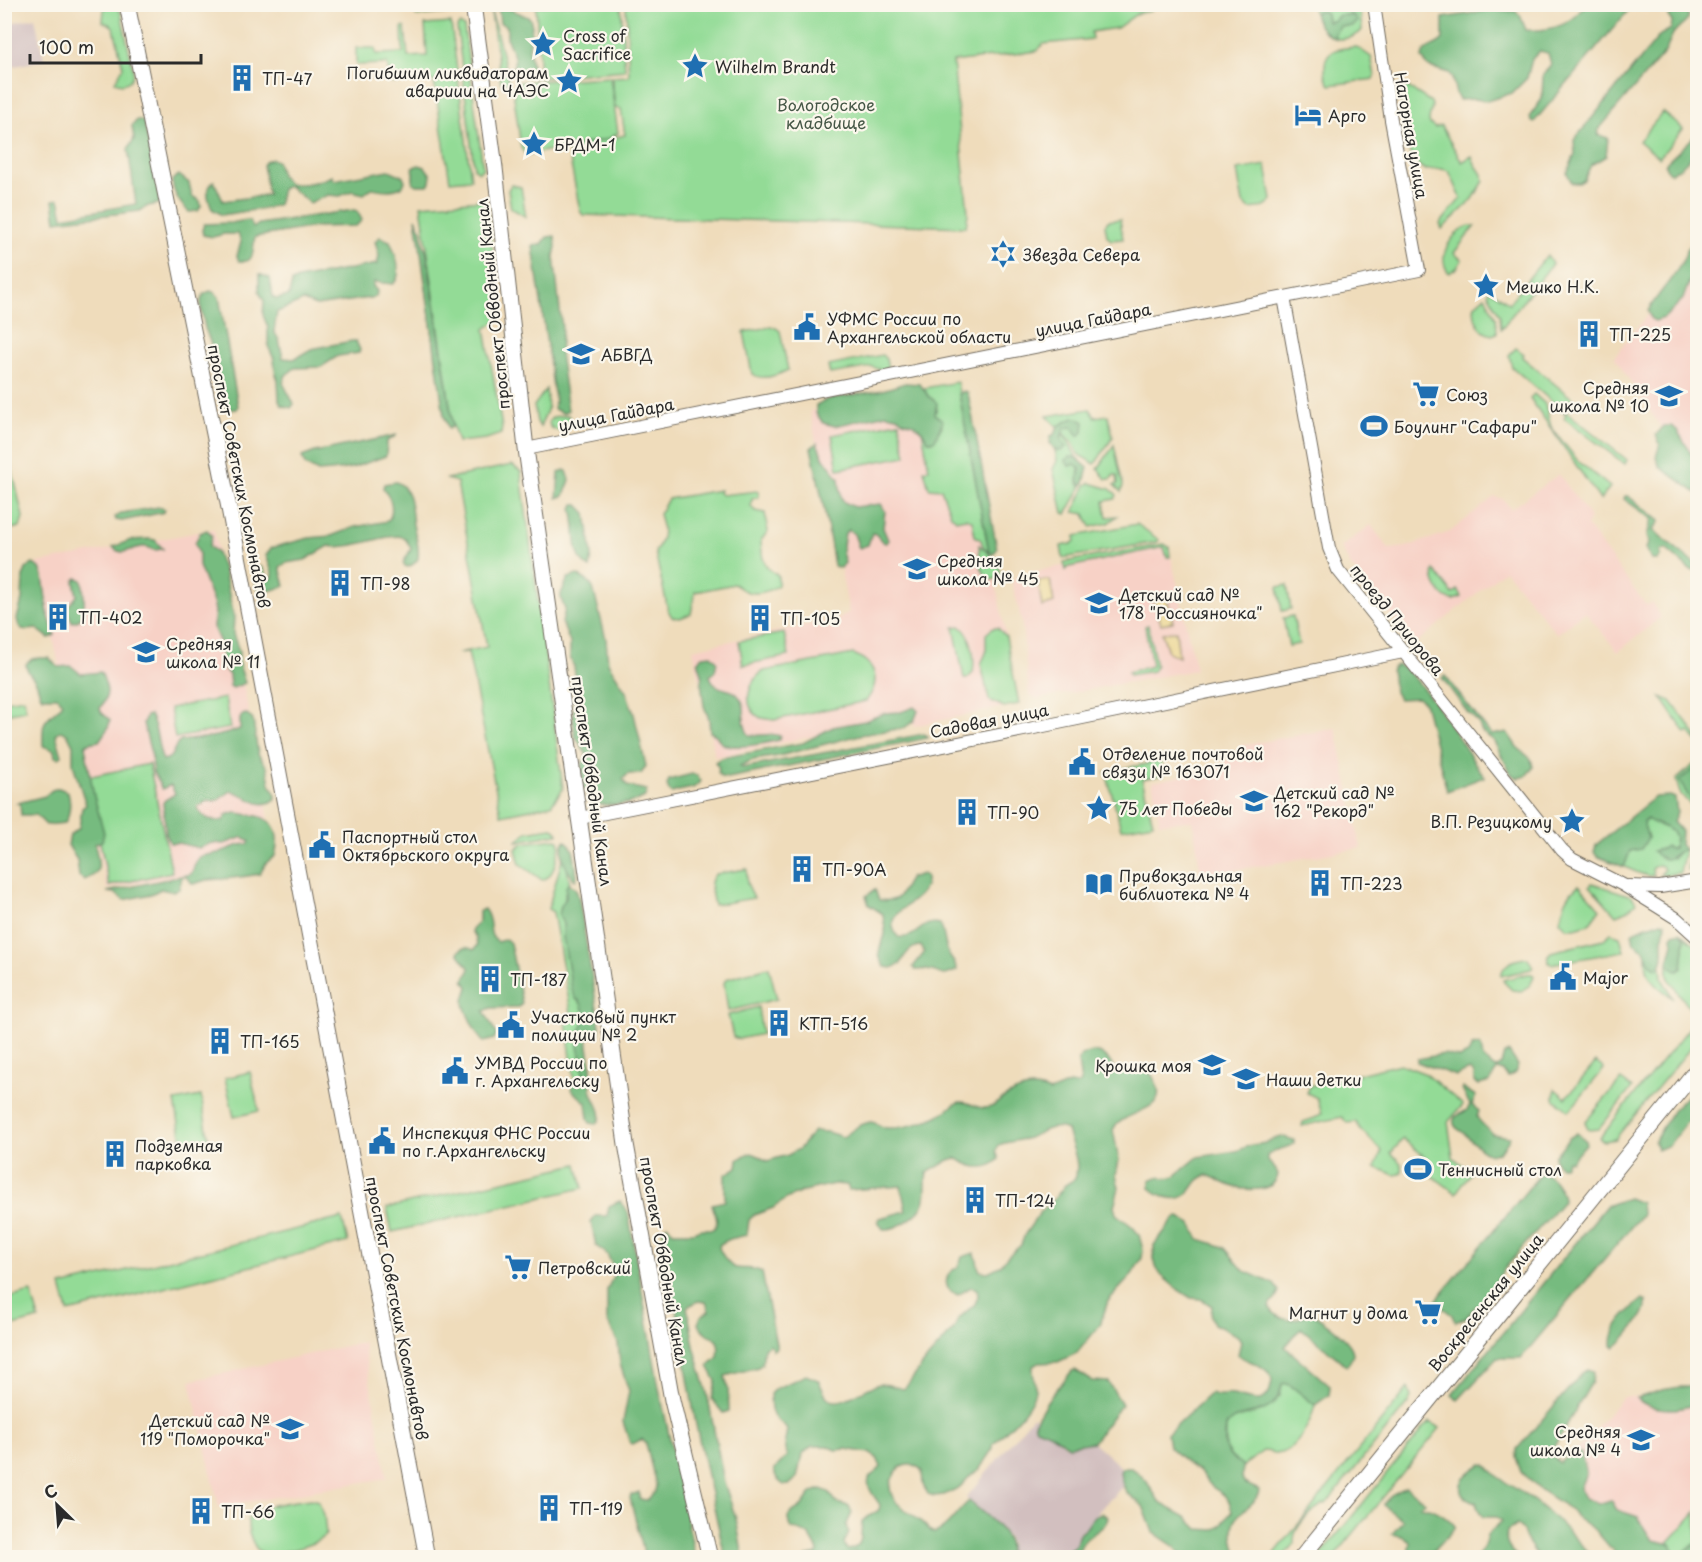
<svg xmlns="http://www.w3.org/2000/svg" width="1702" height="1562" viewBox="0 0 1702 1562" font-family="'Playpen Sans',sans-serif">
<rect width="100%" height="100%" fill="#fbf7ec"/>
<filter id="ink" filterUnits="userSpaceOnUse"><feTurbulence type="fractalNoise" baseFrequency=".0167" numOctaves="2"/><feDisplacementMap in="SourceGraphic" scale="12" xChannelSelector="R" yChannelSelector="G"/><feConvolveMatrix kernelMatrix="1 2 1 2 8 2 1 2 1" color-interpolation-filters="sRGB"/></filter>
<filter id="wash" filterUnits="userSpaceOnUse"><feTurbulence type="fractalNoise" baseFrequency=".008" numOctaves="4" result="noise"/><feDisplacementMap in="SourceGraphic" scale="24" xChannelSelector="R" yChannelSelector="G"/><feGaussianBlur stdDeviation="1.35" result="paint"/><feColorMatrix in="noise" values="0 0 0 0 0 0 0 0 0 0 0 0 0 0 0 0 0 1.4 0 .05"/><feComposite in="paint" operator="in"/></filter>
<g filter="url(#wash)">
<rect width="100%" height="100%" fill="#efdcbb"/>
<path fill="#f7d1c6" d="M1697 252V491L1666 435 1614 357Z
M957 382 1019 704 914 726 912 715 715 757 693 649 840 618 849 612 810 411Z
M1559 474 1590 517 1587 526 1646 605 1652 603 1661 617 1618 652 1585 612 1557 634 1505 570 1415 644 1350 565 1341 547 1371 525 1389 549 1406 547 1450 532 1494 497 1503 499 1511 509Z
M214 529 276 857 107 889 37 563Z
M1165 545 1169 547 1196 670 1037 699 1029 695 1022 623 1012 582 1018 575Z
M1336 728 1361 848 1201 876 1193 821 1160 823 1152 782 1219 768 1240 746Z
M363 1342 387 1478 219 1507 190 1381Z
M1697 1395V1557H1639L1547 1484 1623 1397Z"/>
<path fill="#d2bfbf" d="M35 18 44 60 5 68V24Z
M1033 1416 1036 1419 1034 1423 1036 1427 1053 1435 1065 1445 1069 1446 1093 1442 1122 1468 1120 1472 1123 1486 1093 1517 1087 1527 1081 1531 1076 1544 1063 1557H1005L1008 1555 1010 1544 1007 1536 966 1498Z"/>
<path fill="#93db96" stroke="#5f8360" stroke-width="1.5" d="M572 4 621 5 625 70 540 78 536 6Z
M110 5 116 6 121 13 133 69C134 80 126 87 115 82L123 67 114 28 111 25 103 22 104 9Z
M415 5H449L450 13 416 16Z
M626 5V4L1153 5 1151 11 1138 13 1117 28 1091 32 1092 39 1043 44 1037 51 953 62 968 213 966 227 583 215 580 211 568 149 625 135 621 109 615 108 612 77 629 76Z
M1313 5H1359L1362 30C1356 38 1345 39 1336 39L1334 34 1340 26H1351L1356 24 1352 14 1338 16 1335 20 1327 22 1326 15 1323 11 1314 13Z
M490 6 509 82 501 83Z
M451 23 471 179 450 181 434 81 391 83 387 64 356 65V48H375L376 54 403 53 402 28 403 27 405 28 408 57 427 56 425 25Z
M460 24 464 27 483 168 479 172 474 168 457 27Z
M1357 47 1371 57 1375 76 1374 79 1330 85C1325 78 1325 74 1325 67 1324 48 1342 48 1357 47Z
M610 77 618 133 608 139 526 155 521 148 514 97V91L519 82Z
M1403 84 1431 102C1435 110 1426 116 1430 124L1435 128 1441 126 1462 162 1472 156C1474 167 1483 171 1484 181L1473 199 1442 229 1440 224 1461 198 1449 171 1442 169 1425 170C1401 157 1410 127 1403 105 1402 100 1398 98 1396 93L1397 87Z
M1663 112 1683 129 1659 158 1639 141Z
M1266 165 1272 200 1265 207 1250 209 1243 203 1237 170Z
M511 185 521 187 526 217 511 208 508 190Z
M483 200 488 213 501 318 485 329 502 427 501 434 486 439 458 442 453 426 421 205Z
M1120 219 1123 239 1111 240 1107 236 1105 225 1108 221Z
M1470 226H1475L1454 253 1462 260 1457 268 1449 273C1435 257 1453 230 1470 226Z
M1547 255 1552 264 1501 329 1500 316 1488 293 1490 289 1509 303Z
M1485 296 1496 318 1497 333 1492 335C1479 333 1472 316 1475 305Z
M770 327 776 328 780 331 788 370C778 375 762 381 752 374L744 332Z
M1516 348 1524 354 1522 357 1573 399 1564 410 1627 460 1625 464 1564 418 1566 414 1512 367 1509 355Z
M882 355 886 359 888 369 885 371 872 367 830 374 828 366Z
M957 382 989 552 983 546 981 540 975 536 972 520 965 518 956 520 951 515 941 489 929 488 924 470 929 469 922 430 928 441H933L942 426 935 414 937 408 935 401 928 396 924 388Z
M546 389 548 408 540 427 537 422 534 406Z
M1534 394 1545 404 1551 427 1578 461 1610 487 1600 500 1530 398Z
M1090 409 1095 417 1108 415 1113 437 1095 464 1079 455 1072 442 1047 416Z
M568 415 572 420 567 428 558 431 550 427 549 421 553 417Z
M899 422 906 456 838 469 832 435Z
M1062 434 1069 442 1076 457H1070L1069 466 1075 464 1079 466 1078 484H1083L1066 514 1063 513 1053 469 1057 461 1055 450Z
M5 438 23 517 20 527 5 530Z
M1114 445 1123 486 1121 492 1114 485 1118 484 1117 475H1114L1111 479H1106L1098 469Z
M512 465 521 472 522 482 563 789 551 805 501 815 468 652 458 653 487 647 457 482 446 479Z
M1090 483 1110 489 1117 495 1115 499 1104 501 1107 517 1117 516 1108 523 1091 527 1085 514 1074 512 1086 485Z
M720 490 719 493 722 495 758 491 759 497 752 499 751 506 755 511 765 513 768 532 761 540C762 558 762 567 778 575V585C771 591 757 595 748 592 743 591 739 587 734 584L695 592 691 614 680 618 672 617 668 610 655 552C665 536 664 532 659 514L668 499Z
M1137 524 1159 540 1157 542 1063 558 1061 546 1071 544 1075 541V536Z
M1164 544 1169 547 1170 557H1167L1164 547 1069 567 1066 570 1064 562Z
M979 545 998 562 1001 575 999 578 991 580C979 572 980 559 979 545Z
M1434 570 1453 594 1458 590 1462 597C1459 598 1455 600 1452 600 1440 598 1431 580 1434 570Z
M1287 585 1291 609 1282 611 1278 587Z
M1293 616 1299 644 1289 646 1283 618Z
M1148 625 1156 667 1153 671 1129 675 1128 672 1152 666 1145 626Z
M960 626C973 635 975 658 973 673L967 679H964L954 627Z
M993 628H998L1006 637 1019 704 1004 707 989 700 981 664 986 653V634Z
M784 633 789 656 743 665 739 641Z
M853 654C876 663 882 681 866 701L774 720C769 719 763 719 759 717 741 705 749 680 764 671Z
M1661 697 1671 701 1697 736V741L1689 732 1686 734Z
M24 698 26 710 5 714V701Z
M225 698 230 728 175 738 170 708Z
M1161 761 1163 775 1142 779 1153 823 1121 829 1106 772Z
M1697 762V808L1692 807 1680 793 1676 780Z
M149 764 172 872 109 886 87 777Z
M1649 819C1656 828 1667 824 1675 836L1673 848 1669 849 1668 847 1653 851 1673 858 1679 851 1685 849 1680 873 1660 875 1664 870 1662 866 1658 865 1652 868 1653 876C1644 877 1633 870 1624 867L1630 851C1641 846 1640 848 1648 838L1643 822Z
M552 828 557 830 558 834 517 841 527 832Z
M1697 830V866L1687 870 1693 834Z
M556 839 559 840 560 845C557 856 555 877 542 880L520 864 516 849 523 843Z
M564 853 570 884 568 883 565 893 563 937 576 999C598 1014 575 1029 578 1047 580 1056 586 1072 581 1080H575C570 1061 570 1042 566 1023L572 1018 553 912 548 909Z
M747 869V883L754 898 714 905C712 895 707 881 716 874Z
M1592 883 1632 896 1636 903 1626 911 1616 915 1590 886Z
M1579 885 1600 909 1589 924 1575 928H1567L1560 921C1562 908 1568 892 1579 885Z
M1680 932 1697 946V1019L1671 982 1668 976V964L1682 967 1685 939Z
M1611 933 1620 936 1624 951 1551 964 1549 963 1548 955 1551 952 1604 939Z
M1646 955 1654 967 1661 966 1662 979 1673 998C1655 984 1645 981 1646 955Z
M1528 958 1533 967 1531 969 1501 976C1503 962 1516 959 1528 958Z
M769 967 777 999 728 1011 724 983 726 979Z
M1527 974H1532L1534 976 1530 985 1522 991 1512 990 1504 982 1503 980Z
M758 1007 762 1034 739 1039 733 1037 728 1015Z
M1694 1026 1697 1028V1040L1615 1139 1604 1141 1600 1139V1137L1690 1027Z
M1596 1062 1604 1069 1569 1111 1554 1099 1555 1089 1566 1098Z
M1400 1064 1426 1074 1463 1105 1448 1122 1453 1157 1471 1172 1456 1193 1431 1175 1429 1160 1403 1139 1391 1153C1397 1160 1406 1164 1401 1174L1394 1175 1375 1167 1382 1151 1360 1129 1356 1122 1347 1123 1342 1117 1302 1126 1303 1122 1315 1118 1322 1113 1317 1098 1307 1093 1310 1086Z
M250 1072 259 1111 234 1117 225 1078Z
M1621 1080 1632 1088 1599 1129 1589 1130 1585 1122Z
M201 1096 209 1141 183 1146 175 1101Z
M577 1164 583 1188 392 1232 387 1208Z
M342 1218 348 1242 68 1312 61 1286Z
M31 1292 39 1319 5 1328V1299Z
M1284 1383 1290 1385 1315 1405C1311 1421 1300 1446 1282 1453 1276 1455 1270 1451 1263 1451L1243 1466 1233 1459 1226 1450V1427L1230 1421 1237 1418 1260 1412 1280 1396 1282 1385Z
M1408 1388 1411 1397 1408 1403 1327 1503C1313 1508 1292 1527 1294 1543L1283 1557H1272Z
M1429 1422 1440 1428 1334 1557H1319Z
M310 1499 318 1501 324 1515 326 1534C319 1544 273 1558 261 1552 254 1549 251 1538 249 1532 248 1527 247 1518 251 1514 258 1505 298 1501 310 1499Z
M1696 1512 1697 1542 1684 1557H1676L1664 1547Z"/>
<path fill="#76bb7f" stroke="#507355" stroke-width="1.5" d="M1586 5H1633L1534 122 1531 121 1530 116 1542 99 1543 75 1551 64 1548 53 1540 51 1532 59 1527 78 1512 93 1487 101 1475 99 1459 100C1453 92 1456 82 1449 73L1429 67 1422 58C1423 45 1436 48 1443 39V18L1492 10 1515 11 1520 15 1526 30C1544 31 1562 28 1576 16 1579 12 1582 8 1586 5Z
M1673 5C1678 5 1683 6 1686 10 1695 21 1677 27 1673 34 1670 38 1669 46 1665 52L1599 129 1598 135 1608 138 1606 156 1591 165 1584 180 1579 183H1572L1567 173 1575 154 1574 140 1660 35 1671 29 1672 22 1668 16 1672 11 1670 7Z
M498 7 510 9 530 18 532 26 529 49 534 78 523 72H511C518 60 513 53 508 42 506 37 507 32 507 26L500 23Z
M1320 11 1326 13 1327 22 1335 20 1339 15 1355 16 1357 22 1351 26H1340L1334 34 1336 39C1324 34 1317 26 1314 13Z
M137 120H141L144 123 160 201 158 204 148 206 140 211 56 221 53 200 59 199 63 217 136 204 128 149 134 139 132 126Z
M1697 134V151L1680 168 1671 173 1668 172 1665 165 1667 162Z
M272 159 277 161 281 175 289 184C304 185 318 183 332 176L334 180 389 170 403 176 405 181 403 186C393 192 383 190 372 188L364 194 352 191 340 196 328 195 310 203 288 186 282 189 278 205 267 208 222 215 212 209C208 198 204 190 214 181L223 201 268 195 263 165 266 161Z
M419 165 425 167 431 175 430 182 428 185H417L413 183V167Z
M179 175 189 183 192 196 200 201 201 206 198 211 189 212C179 203 173 193 172 180Z
M354 210 357 211 362 220 356 226 315 227 255 237C252 249 256 264 239 261L237 256 241 242 238 234H224L213 237 203 235 202 230 204 224 231 223 247 220 250 221 253 228 259 224Z
M416 218 422 231 423 243 426 250 453 426 449 429 444 416Z
M555 236 556 247 554 256 562 329 560 353 568 411 562 413 554 409 555 401 533 246 542 244 547 237Z
M380 237 390 241C395 252 404 275 393 284L374 282 373 286 377 291 376 297 316 306 303 301 277 312 274 331 279 340 283 358 294 359 311 349 352 341H356L360 350 359 353 338 356 321 367 295 368 286 375 283 383 294 404 291 408 281 405 279 400 278 380 275 371 274 359 268 346V328L263 315 264 301 259 291V274L270 278 273 297 276 299 289 296 292 282 298 279 377 264 379 256 375 241Z
M1697 241V268L1689 282 1683 299 1664 318 1655 321 1651 319 1648 311C1656 295 1687 264 1686 249Z
M210 291 213 292 219 297 238 406 237 409 227 410 222 400 217 381V361L205 328 201 308V300L204 294Z
M905 383 920 384 928 396 937 403 935 414 943 421 935 440 928 441 923 432 914 424 903 421 897 416 886 414 835 426 823 423 816 413V405L828 399 883 390Z
M964 391 968 393 997 549 993 554 989 552 959 394Z
M1073 418H1077L1084 422 1083 432 1078 436 1072 427 1065 428 1061 438 1066 447 1061 451 1055 450 1050 443 1051 436 1055 434 1058 426Z
M1664 426H1671L1677 430 1697 463V493L1660 467 1656 457 1660 444 1656 435Z
M397 435 387 441 386 456 352 468 331 471 318 472 305 465 302 457 315 452Z
M817 443 823 457 839 478 841 497 844 502 854 507 881 504 885 511 883 528 888 540 887 543C879 543 879 533 872 533L868 545 859 548 854 534 849 530 845 533 842 552 845 563 840 568 834 566C828 526 820 487 811 448Z
M1070 457 1077 458 1088 468 1084 483 1080 486 1078 479 1080 468 1075 464 1069 466 1065 460Z
M564 470 567 471 570 480 564 496 557 498 559 473Z
M396 482C412 487 411 512 413 524 415 535 420 547 418 558 417 563 412 565 408 567L405 566 403 563 411 549C409 545 407 539 403 537 391 532 348 551 329 546L305 560 286 563 280 567 285 586 269 591 259 590C254 583 254 573 260 566L263 568 268 579 272 578 273 575 266 555 271 548 309 538 331 536 355 527 388 521C395 511 391 497 383 488L384 484Z
M1625 496H1628L1660 521 1653 530 1697 565V572L1689 569 1666 549 1660 551 1661 556 1657 560H1651L1646 548 1649 543 1647 535 1652 519 1624 499Z
M574 504H577L586 513 592 555 590 568C570 558 578 526 572 509Z
M159 507 165 509 164 512 122 521 116 520 115 517 122 513Z
M207 530 212 536 209 547 216 551 224 571 234 617 233 634 239 651V664L245 683 233 688 230 686 229 675 222 666 221 645 213 627 215 612 214 605 199 566V554L195 543 200 533Z
M149 539 155 540 163 549 155 550C154 550 147 547 146 547 134 545 123 559 113 547L131 540Z
M33 564 40 568 43 576 48 614 55 635 49 638 37 629 26 630 22 629 19 626 17 619 22 600 23 577 26 569Z
M577 575 588 581 593 588 606 639 608 663 626 691 634 714 646 766 641 774H628L623 779 627 786 647 790 645 797C630 805 610 806 593 804L583 787 582 765 587 755 575 736 573 719 576 681 574 667 570 657V643L562 623 565 609 561 599V594L568 578Z
M77 578 82 580C84 595 87 608 79 620L72 622 66 608 77 596 74 581Z
M711 655 717 661 715 671 710 676C717 695 731 684 740 698 749 710 739 720 749 735 759 737 770 732 780 736L779 740C765 744 733 750 721 743L716 735 710 732 709 719 704 706 701 682 702 674 698 661 703 656Z
M41 658H49L58 667 71 666 81 674 101 672C107 688 111 693 100 708L101 712 110 720 108 728 99 741 88 743 85 746 94 796 104 833 102 841 95 844C97 861 106 872 84 880L79 876 77 860 68 845 70 835 79 828 82 808 86 805 73 764V745L68 735 62 731 58 732 56 735 62 756 59 758 55 757 54 750 43 746C42 720 43 722 61 706L62 703 58 697H42C38 692 39 688 36 682 32 675 27 674 26 664L32 659Z
M1397 665C1418 670 1469 755 1484 777L1447 791 1424 702 1418 698 1399 699 1395 692 1391 671 1392 668Z
M1445 676 1488 731 1492 735 1507 732 1517 747 1531 759 1533 767 1526 776 1518 778 1512 775 1493 740 1482 732 1478 722 1468 713 1442 678Z
M914 707 918 711 914 721 904 728 860 735 779 756 753 760 740 766 742 768 924 734 928 736V738L728 778 721 777 718 773 719 768 715 762 721 758 803 743 833 727 865 721 885 713 901 712Z
M247 714 253 720 258 754 267 767 270 784 276 795 275 800C256 811 248 794 231 791L218 800 207 801 197 807C202 818 213 823 224 820L226 815C234 811 241 814 250 815 275 817 281 832 275 856L266 863 260 874C243 877 225 879 207 880 202 881 198 883 193 884L185 876 182 877 179 889C172 892 168 891 161 889L151 894 124 900 114 893 107 892 191 874 198 858 202 856 218 853 239 845 248 844 250 841 243 837 224 844 212 843 199 848 178 843H170L166 834 163 803 165 800 175 794 171 785 162 789 153 772 152 757 143 723 146 716 150 715C159 730 157 750 163 760 175 759 172 746 181 741 201 738 221 737 240 729V718L242 715Z
M1697 766V799L1692 802 1679 781Z
M692 774 697 775 701 781C696 791 682 788 672 793L669 791 667 785 669 780Z
M59 788 68 792C71 801 70 815 65 823L46 825 36 815H21L20 804 17 803 45 796 52 790Z
M1670 796 1675 798 1677 812 1673 822 1681 831 1680 845 1685 849C1671 853 1669 868 1653 851L1662 849 1666 846 1669 849 1673 848C1682 826 1659 828 1647 819L1643 822 1648 838 1641 849 1630 851 1624 867 1599 857 1594 852 1596 845 1655 797Z
M565 841C576 845 575 865 577 876L575 880C567 871 557 853 565 841Z
M922 874 926 876C930 906 876 907 898 937 919 940 920 919 940 924 945 934 944 944 948 953 951 960 956 963 957 970 938 981 941 970 926 970 923 969 919 970 915 970L913 967 924 953 921 946C911 946 904 955 901 963L892 968 885 967C873 950 882 949 885 934 886 928 883 921 883 914L869 905 866 896 875 890 879 900C903 903 899 893 910 878Z
M568 883 576 889 579 900 600 1026 599 1034 597 1036 593 1035 589 1030C586 1042 589 1052 591 1064 592 1072 590 1080 591 1088 592 1101 607 1112 597 1124L590 1123 588 1118 586 1103C580 1094 568 1094 573 1081L581 1080 584 1077 577 1039 586 1017 580 1001 576 999 572 990 563 937V924L559 915 561 906 566 898V887Z
M484 909C495 922 485 935 498 942L506 939 510 943 522 1003 519 1007 491 1008 484 1011 497 1035 494 1039 484 1042C478 1039 464 1009 464 1002 464 996 467 992 468 987L464 980 470 969 458 953 459 951C464 946 468 947 474 950L477 946 476 938 471 931 479 921V911Z
M1661 921 1665 922 1666 926C1658 938 1669 959 1657 969L1649 962 1644 950 1634 943 1632 933C1635 929 1653 925 1661 921Z
M1680 932 1685 938 1682 967 1677 971 1672 969 1668 962 1673 943 1672 937 1674 934Z
M1478 1045 1481 1046 1483 1058 1495 1068 1501 1065 1504 1054 1509 1052 1518 1065 1515 1073 1508 1077 1503 1071 1497 1069 1490 1082 1479 1085 1474 1082V1074L1470 1070 1456 1076 1417 1062V1059L1444 1054 1460 1058 1468 1054 1472 1046Z
M1093 1052C1106 1053 1109 1061 1115 1070L1131 1068 1148 1070C1182 1114 1124 1107 1113 1130L1119 1160 1116 1175 1119 1188 1114 1206 1116 1214 1133 1227 1139 1235 1143 1250 1142 1258 1131 1276 1108 1301 1100 1325 1077 1353 1058 1362 1039 1363 1033 1366C1032 1375 1036 1382 1035 1390 1032 1410 1006 1430 993 1444V1448L979 1470 970 1476 960 1487 944 1495 934 1496 928 1494 923 1485 922 1471C916 1463 907 1464 899 1468 879 1492 896 1504 916 1518 923 1522 927 1529 934 1533 948 1529 957 1511 969 1501 983 1514 1021 1538 1005 1558H863L856 1552 841 1557H805L817 1554 818 1551C811 1537 809 1531 792 1529 780 1511 798 1513 804 1503 810 1494 809 1493 821 1489L829 1492 837 1503 849 1506 852 1513 846 1526 849 1533 844 1543 847 1550C865 1548 860 1534 862 1521L879 1510 880 1505C876 1498 864 1486 870 1477 873 1473 878 1472 881 1467L877 1458 869 1453 846 1449 836 1450 828 1446H812L802 1455 797 1478 789 1485C781 1487 775 1477 774 1470L787 1456 785 1442 787 1429C784 1423 780 1423 776 1419 769 1413 771 1402 770 1394L775 1389 806 1375 818 1380C821 1385 823 1392 827 1397 837 1411 868 1385 880 1384 889 1384 895 1387 903 1389L906 1387 928 1358 954 1329 958 1319 975 1304 978 1296 977 1289 971 1287 958 1295C941 1289 944 1274 958 1267L962 1257 974 1253C979 1259 976 1265 980 1271L988 1272 1000 1266 1007 1257 1021 1245 1025 1234 1039 1214 1056 1197 1065 1185 1075 1179C1081 1161 1071 1146 1067 1130 1052 1123 1042 1133 1028 1138 1019 1141 1009 1141 999 1145L996 1151 999 1159C986 1173 970 1167 956 1158L949 1160 927 1173C925 1183 927 1194 924 1203 919 1216 897 1230 883 1229L878 1221 880 1218 906 1211 901 1186 849 1190 847 1185 834 1184 804 1191 788 1198 773 1208 754 1215 749 1220 747 1235 730 1239 720 1244 719 1248C736 1282 741 1261 762 1272L776 1344V1348L773 1350 770 1344 764 1348 762 1364 758 1367 725 1376 728 1389 729 1411 723 1413 712 1399 716 1381 708 1366 718 1357C722 1332 709 1342 698 1324L701 1316 709 1311 706 1302 698 1301 687 1307 694 1346 707 1393 724 1482 736 1519 743 1557H725L696 1425 662 1228 668 1225 673 1232H693L701 1229H713C721 1222 714 1213 712 1204L725 1201V1175L737 1167 738 1160C753 1148 754 1154 767 1161L788 1155 799 1149 814 1131 827 1132 843 1137 860 1125 870 1122C877 1122 881 1128 887 1128 903 1129 927 1122 941 1114 948 1111 952 1104 960 1102 971 1101 976 1111 991 1107 996 1105 998 1102 1002 1099 1019 1089 1032 1084 1050 1092L1069 1084 1078 1085 1081 1082 1078 1062 1081 1055Z
M1697 1086V1109L1669 1145 1658 1150 1654 1142 1672 1111Z
M1463 1088 1476 1096 1472 1105 1479 1111 1477 1117C1480 1123 1488 1128 1492 1134L1510 1137C1508 1142 1500 1153 1494 1154 1484 1155 1472 1141 1466 1135 1463 1131 1458 1131 1455 1126 1452 1121 1454 1121 1455 1117L1467 1110 1470 1105 1462 1090Z
M1577 1133 1585 1140 1586 1144 1571 1161 1568 1160 1564 1166H1560L1555 1161 1554 1157 1569 1138Z
M1281 1136 1294 1140V1144C1285 1150 1273 1148 1267 1156V1160L1276 1170 1278 1174C1274 1196 1238 1190 1224 1183 1217 1180 1214 1177 1207 1175 1193 1180 1195 1188 1186 1195 1175 1203 1159 1196 1150 1188V1180L1157 1177 1167 1178 1175 1176 1198 1157 1236 1151 1252 1145 1266 1143Z
M1542 1172C1553 1177 1563 1190 1563 1201 1555 1211 1495 1276 1496 1282 1497 1285 1500 1287 1501 1290L1487 1293 1484 1297 1485 1305 1476 1306 1466 1318 1455 1322 1452 1315 1435 1302Z
M1628 1198 1641 1203 1642 1214 1521 1358H1497L1458 1400 1452 1395 1606 1206Z
M620 1201 628 1212 659 1388 695 1557H645L630 1498 631 1495 639 1492V1499L647 1500 655 1492 656 1485 646 1444 642 1439 633 1444 630 1443 623 1422 629 1391 620 1364 618 1343 607 1321V1290L613 1277 614 1269 607 1254 596 1246 591 1222 595 1216H607L609 1206Z
M1179 1217 1191 1224 1199 1239 1224 1247 1244 1271 1274 1284 1279 1291 1275 1300 1270 1304 1269 1307C1281 1324 1295 1322 1311 1312 1322 1321 1352 1339 1353 1353 1353 1358 1349 1362 1347 1366L1301 1328 1285 1347 1330 1386 1329 1395 1315 1405 1290 1385 1284 1383 1282 1385C1274 1424 1242 1405 1226 1426 1225 1434 1223 1446 1227 1452 1233 1464 1248 1460 1241 1476L1244 1483 1259 1490C1257 1509 1233 1508 1233 1531 1232 1537 1235 1544 1236 1551L1245 1557H1183L1175 1547 1153 1532 1143 1506 1126 1492 1121 1479 1120 1472 1122 1468H1131L1138 1472 1147 1482 1160 1503 1186 1517 1198 1529 1214 1530 1221 1526 1232 1511 1229 1501 1223 1494 1212 1487 1199 1471 1188 1464 1169 1447 1167 1434 1211 1393C1218 1398 1225 1393 1233 1395 1247 1398 1267 1409 1271 1386 1272 1381 1273 1378 1269 1373 1258 1361 1249 1363 1238 1355L1241 1341 1238 1336 1214 1324 1211 1316 1212 1306 1201 1299 1191 1298 1177 1289 1161 1275 1156 1266 1154 1259V1245L1175 1218Z
M1643 1299 1646 1301C1646 1302 1646 1309 1645 1310 1643 1318 1621 1344 1615 1347L1612 1346C1611 1325 1628 1311 1643 1299Z
M1075 1370 1092 1381 1108 1382 1122 1404 1093 1442 1069 1446 1049 1433 1036 1428 1034 1423 1047 1401 1072 1371Z
M1588 1370 1593 1372 1592 1382 1552 1450V1454L1559 1463 1575 1451 1581 1453 1586 1473 1580 1488 1585 1498 1598 1504 1611 1500 1617 1510 1638 1517 1653 1540 1671 1544 1676 1554 1683 1553 1697 1541V1557L1626 1558 1615 1553 1596 1531 1576 1517 1571 1510 1539 1489 1521 1472 1516 1458 1517 1449 1582 1373Z
M1680 1387H1697V1408L1692 1405C1677 1411 1648 1411 1637 1398L1662 1390Z
M1482 1464 1486 1465 1498 1477 1534 1501 1556 1519 1593 1557H1538L1526 1539 1522 1529 1517 1525 1507 1531C1504 1543 1509 1550 1518 1557H1477L1483 1550 1487 1535 1502 1521 1497 1517H1483L1478 1509 1476 1502C1448 1494 1463 1473 1482 1464Z
M1406 1487 1425 1502 1420 1506C1433 1507 1447 1516 1455 1526 1448 1539 1435 1546 1429 1557H1408L1410 1542 1402 1536 1392 1534 1403 1521 1383 1505 1391 1495Z
M1101 1513 1108 1517C1106 1531 1089 1532 1082 1544 1080 1548 1078 1553 1076 1557H1063L1076 1544 1079 1534 1087 1527 1094 1516Z"/>
<path fill="#eeda9e" stroke="#8c8264" stroke-width="1.5" d="M1050 580 1054 603 1042 607 1038 581Z
M1166 594 1173 622 1161 624 1153 598Z
M1176 631 1179 657 1168 652 1162 633Z"/>
</g>
<g filter="url(#ink)">
<g fill="none" stroke-linecap="round" stroke-linejoin="round">
<defs>
<path id="minor" d="M1284 297 1329 548 1338 570 1562 850 1572 859 1623 885 1660 908 1676 918 1698 938
M526 449 1419 270 1391 120 1374 4
M580 818 1029 729 1403 652
M1628 886 1660 887 1698 881"/>
<path id="major" d="M127 4 229 508 427 1558
M473 4 495 168 526 449 626 1144 672 1400 710 1558
M1301 1558 1698 1068"/>
</defs>
<use href="#minor" stroke="#70695d" stroke-width="14"/>
<use href="#major" stroke="#70695d" stroke-width="17"/>
<use href="#minor" stroke="#fff" stroke-width="12"/>
<use href="#major" stroke="#fff" stroke-width="15"/>
</g>
</g>
<defs>
<symbol id="sight-bare" viewBox="-9 -9 18 18"><path d="M0-6L1.8-2.2L6-1.7L2.9 1.2L3.7 5.4L0 3.3L-3.7 5.4L-2.9 1.2L-6-1.7L-1.8-2.2Z" fill="#1f6fb2" stroke="#fbf7ec" stroke-width="2.5" paint-order="stroke"/></symbol>
<symbol id="building-bare" viewBox="-9 -9 18 18"><path d="M-4-6H4V6H1V3H-1V6H-4ZM-2.5-4.3h1.7v1.8h-1.7ZM.8-4.3h1.7v1.8H.8ZM-2.5-1h1.7V.8h-1.7ZM.8-1h1.7V.8H.8Z" fill="#1f6fb2" stroke="#fbf7ec" stroke-width="2.5" paint-order="stroke"/></symbol>
<symbol id="hotel-bare" viewBox="-9 -9 18 18"><path d="M-6-4.5h1.5V1H6V5H4.5V3h-9V5H-6ZM-4 0a1.8 1.8 0 1 1 3.6 0ZM.5 0V-2.5h3Q6-2.5 6 0Z" fill="#1f6fb2" stroke="#fbf7ec" stroke-width="2.5" paint-order="stroke"/></symbol>
<symbol id="synagogue-bare" viewBox="-9 -9 18 18"><path d="M0-6.5L5.6 3.2H-5.6ZM0 6.5L5.6-3.2H-5.6Z" fill="#1f6fb2" stroke="#fbf7ec" stroke-width="2.5" paint-order="stroke"/></symbol>
<symbol id="civic-bare" viewBox="-9 -9 18 18"><path d="M-.6-6.5H3V-4.5H.6V-3L4-1V1h2V6H-6V1h2V-1L-.6-3ZM-1.2 2.5V6h2.4V2.5Z" fill="#1f6fb2" stroke="#fbf7ec" stroke-width="2.5" paint-order="stroke"/></symbol>
<symbol id="school-bare" viewBox="-9 -9 18 18"><path d="M0-5L7-2L0 1L-7-2ZM-4 1L0 2.5L4 1V4Q0 6-4 4Z" fill="#1f6fb2" stroke="#fbf7ec" stroke-width="2.5" paint-order="stroke"/></symbol>
<symbol id="supermarket-bare" viewBox="-9 -9 18 18"><path d="M-6-5.5h2.5l.6 2H6L4.5 2H-2.5L-4.4-4H-6ZM-1.5 3.2a1.3 1.3 0 1 0 .1 0ZM3 3.2a1.3 1.3 0 1 0 .1 0Z" fill="#1f6fb2" stroke="#fbf7ec" stroke-width="2.5" paint-order="stroke"/></symbol>
<symbol id="stadium-bare" viewBox="-9 -9 18 18"><path d="M0-5a6.5 5 0 1 0 0 10a6.5 5 0 1 0 0-10ZM-3.5-1.8h7v3.6h-7Z" fill="#1f6fb2" stroke="#fbf7ec" stroke-width="2.5" paint-order="stroke"/></symbol>
<symbol id="library-bare" viewBox="-9 -9 18 18"><path d="M-6-4Q-3-5.5-.7-3.5V5Q-3 3-6 4ZM6-4Q3-5.5 .7-3.5V5Q3 3 6 4Z" fill="#1f6fb2" stroke="#fbf7ec" stroke-width="2.5" paint-order="stroke"/></symbol>
</defs>
<g fill-rule="evenodd">
<use href="#sight-bare" x="524" y="25" width="38" height="38"/>
<use href="#sight-bare" x="676" y="47" width="38" height="38"/>
<use href="#building-bare" x="223" y="59" width="38" height="38"/>
<use href="#sight-bare" x="550" y="62" width="38" height="38"/>
<use href="#hotel-bare" x="1289" y="96" width="38" height="38"/>
<use href="#sight-bare" x="515" y="125" width="38" height="38"/>
<use href="#synagogue-bare" x="984" y="235" width="38" height="38"/>
<use href="#sight-bare" x="1467" y="267" width="38" height="38"/>
<use href="#civic-bare" x="788" y="308" width="38" height="38"/>
<use href="#building-bare" x="1570" y="315" width="38" height="38"/>
<use href="#school-bare" x="562" y="335" width="38" height="38"/>
<use href="#supermarket-bare" x="1407" y="375" width="38" height="38"/>
<use href="#school-bare" x="1650" y="377" width="38" height="38"/>
<use href="#stadium-bare" x="1355" y="407" width="38" height="38"/>
<use href="#school-bare" x="898" y="550" width="38" height="38"/>
<use href="#building-bare" x="321" y="564" width="38" height="38"/>
<use href="#school-bare" x="1080" y="584" width="38" height="38"/>
<use href="#building-bare" x="39" y="598" width="38" height="38"/>
<use href="#building-bare" x="741" y="599" width="38" height="38"/>
<use href="#school-bare" x="127" y="633" width="38" height="38"/>
<use href="#civic-bare" x="1063" y="743" width="38" height="38"/>
<use href="#school-bare" x="1235" y="782" width="38" height="38"/>
<use href="#sight-bare" x="1080" y="789" width="38" height="38"/>
<use href="#building-bare" x="948" y="793" width="38" height="38"/>
<use href="#sight-bare" x="1553" y="802" width="38" height="38"/>
<use href="#civic-bare" x="303" y="826" width="38" height="38"/>
<use href="#building-bare" x="783" y="850" width="38" height="38"/>
<use href="#building-bare" x="1301" y="864" width="38" height="38"/>
<use href="#library-bare" x="1080" y="865" width="38" height="38"/>
<use href="#civic-bare" x="1544" y="958" width="38" height="38"/>
<use href="#building-bare" x="471" y="960" width="38" height="38"/>
<use href="#building-bare" x="760" y="1004" width="38" height="38"/>
<use href="#civic-bare" x="492" y="1006" width="38" height="38"/>
<use href="#building-bare" x="201" y="1022" width="38" height="38"/>
<use href="#school-bare" x="1193" y="1046" width="38" height="38"/>
<use href="#civic-bare" x="436" y="1052" width="38" height="38"/>
<use href="#school-bare" x="1227" y="1060" width="38" height="38"/>
<use href="#civic-bare" x="363" y="1122" width="38" height="38"/>
<use href="#building-bare" x="96" y="1135" width="38" height="38"/>
<use href="#stadium-bare" x="1399" y="1150" width="38" height="38"/>
<use href="#building-bare" x="956" y="1181" width="38" height="38"/>
<use href="#supermarket-bare" x="499" y="1248" width="38" height="38"/>
<use href="#supermarket-bare" x="1409" y="1293" width="38" height="38"/>
<use href="#school-bare" x="271" y="1410" width="38" height="38"/>
<use href="#school-bare" x="1622" y="1421" width="38" height="38"/>
<use href="#building-bare" x="530" y="1489" width="38" height="38"/>
<use href="#building-bare" x="182" y="1492" width="38" height="38"/>
</g>
<g text-anchor="middle" dominant-baseline="central" stroke-width="4.5" stroke-linejoin="round" paint-order="stroke">
<g font-size="16" fill="#2b2b2b" stroke="#fbf7ec" text-anchor="start">
<text x="563" y="35">Cross of<tspan x="563" dy="18">Sacrifice</tspan></text>
<text x="715" y="66">Wilhelm Brandt</text>
<text x="549" y="72" text-anchor="end">Погибшим ликвидаторам<tspan x="549" dy="18">авариии на ЧАЭС</tspan></text>
<text x="262" y="78">ТП-47</text>
<text x="1328" y="115">Арго</text>
<text x="554" y="144">БРДМ-1</text>
<text x="1023" y="254">Звезда Севера</text>
<text x="1506" y="286">Мешко Н.К.</text>
<text x="827" y="318">УФМС России по<tspan x="827" dy="18">Архангельской области</tspan></text>
<text x="1609" y="334">ТП-225</text>
<text x="601" y="354">АБВГД</text>
<text x="1649" y="387" text-anchor="end">Средняя<tspan x="1649" dy="18">школа № 10</tspan></text>
<text x="1446" y="394">Союз</text>
<text x="1394" y="426">Боулинг "Сафари"</text>
<text x="937" y="560">Средняя<tspan x="937" dy="18">школа № 45</tspan></text>
<text x="360" y="583">ТП-98</text>
<text x="1119" y="594">Детский сад №<tspan x="1119" dy="18">178 "Россияночка"</tspan></text>
<text x="78" y="617">ТП-402</text>
<text x="780" y="618">ТП-105</text>
<text x="166" y="643">Средняя<tspan x="166" dy="18">школа № 11</tspan></text>
<text x="1102" y="753">Отделение почтовой<tspan x="1102" dy="18">связи № 163071</tspan></text>
<text x="1274" y="792">Детский сад №<tspan x="1274" dy="18">162 "Рекорд"</tspan></text>
<text x="1119" y="808">75 лет Победы</text>
<text x="987" y="812">ТП-90</text>
<text x="1552" y="821" text-anchor="end">В.П. Резицкому</text>
<text x="342" y="836">Паспортный стол<tspan x="342" dy="18">Октябрьского округа</tspan></text>
<text x="822" y="869">ТП-90А</text>
<text x="1119" y="875">Привокзальная<tspan x="1119" dy="18">библиотека № 4</tspan></text>
<text x="1340" y="883">ТП-223</text>
<text x="1583" y="977">Major</text>
<text x="510" y="979">ТП-187</text>
<text x="531" y="1016">Участковый пункт<tspan x="531" dy="18">полиции № 2</tspan></text>
<text x="799" y="1023">КТП-516</text>
<text x="240" y="1041">ТП-165</text>
<text x="475" y="1062">УМВД России по<tspan x="475" dy="18">г. Архангельску</tspan></text>
<text x="1192" y="1065" text-anchor="end">Крошка моя</text>
<text x="1266" y="1079">Наши детки</text>
<text x="402" y="1132">Инспекция ФНС России<tspan x="402" dy="18">по г.Архангельску</tspan></text>
<text x="135" y="1145">Подземная<tspan x="135" dy="18">парковка</tspan></text>
<text x="1438" y="1169">Теннисный стол</text>
<text x="995" y="1200">ТП-124</text>
<text x="538" y="1267">Петровский</text>
<text x="1408" y="1312" text-anchor="end">Магнит у дома</text>
<text x="270" y="1420" text-anchor="end">Детский сад №<tspan x="270" dy="18">119 "Поморочка"</tspan></text>
<text x="1621" y="1431" text-anchor="end">Средняя<tspan x="1621" dy="18">школа № 4</tspan></text>
<text x="569" y="1508">ТП-119</text>
<text x="221" y="1511">ТП-66</text>
</g>
<g font-size="16" fill="#455746" stroke="#fbf7ec">
<text x="826" y="104">Вологодское<tspan x="826" dy="18">кладбище</tspan></text>
</g>
<g font-size="16" fill="#2b2b2b" stroke="#fbf7ec">
<text transform="translate(1412 135) rotate(80)">Нагорная улица</text>
<text transform="translate(492 304) rotate(-96)">проспект Обводный Канал</text>
<text transform="translate(1093 319) rotate(-11)">улица Гайдара</text>
<text transform="translate(616 414) rotate(-11)">улица Гайдара</text>
<text transform="translate(240 476) rotate(79)">проспект Советских Космонавтов</text>
<text transform="translate(1398 619) rotate(51)">проезд Приорова</text>
<text transform="translate(989 720) rotate(-11)">Садовая улица</text>
<text transform="translate(593 781) rotate(82)">проспект Обводный Канал</text>
<text transform="translate(665 1261) rotate(80)">проспект Обводный Канал</text>
<text transform="translate(1485 1302) rotate(-51)">Воскресенская улица</text>
<text transform="translate(398 1308) rotate(79)">проспект Советских Космонавтов</text>
</g>
</g>
<rect width="1702" height="1562" fill="none" stroke="#fbf7ec" stroke-width="24"/>
<g transform="translate(57 1505) rotate(335)" stroke="#fbf7ec" stroke-width="4.5" paint-order="stroke">
<path d="M0-4.5L10 22L0 15L-10 22Z" fill="#2b2b2b"/>
<text y="-9" font-size="16" font-weight="bold" text-anchor="middle" fill="#2b2b2b">С</text>
</g>
<path d="M30 54v9h171v-9" fill="none" stroke="#2b2b2b" stroke-width="3"/>
<text x="39" y="54" font-size="18" fill="#2b2b2b" stroke="#fbf7ec" stroke-width="4.5" paint-order="stroke">100 m</text>
</svg>
